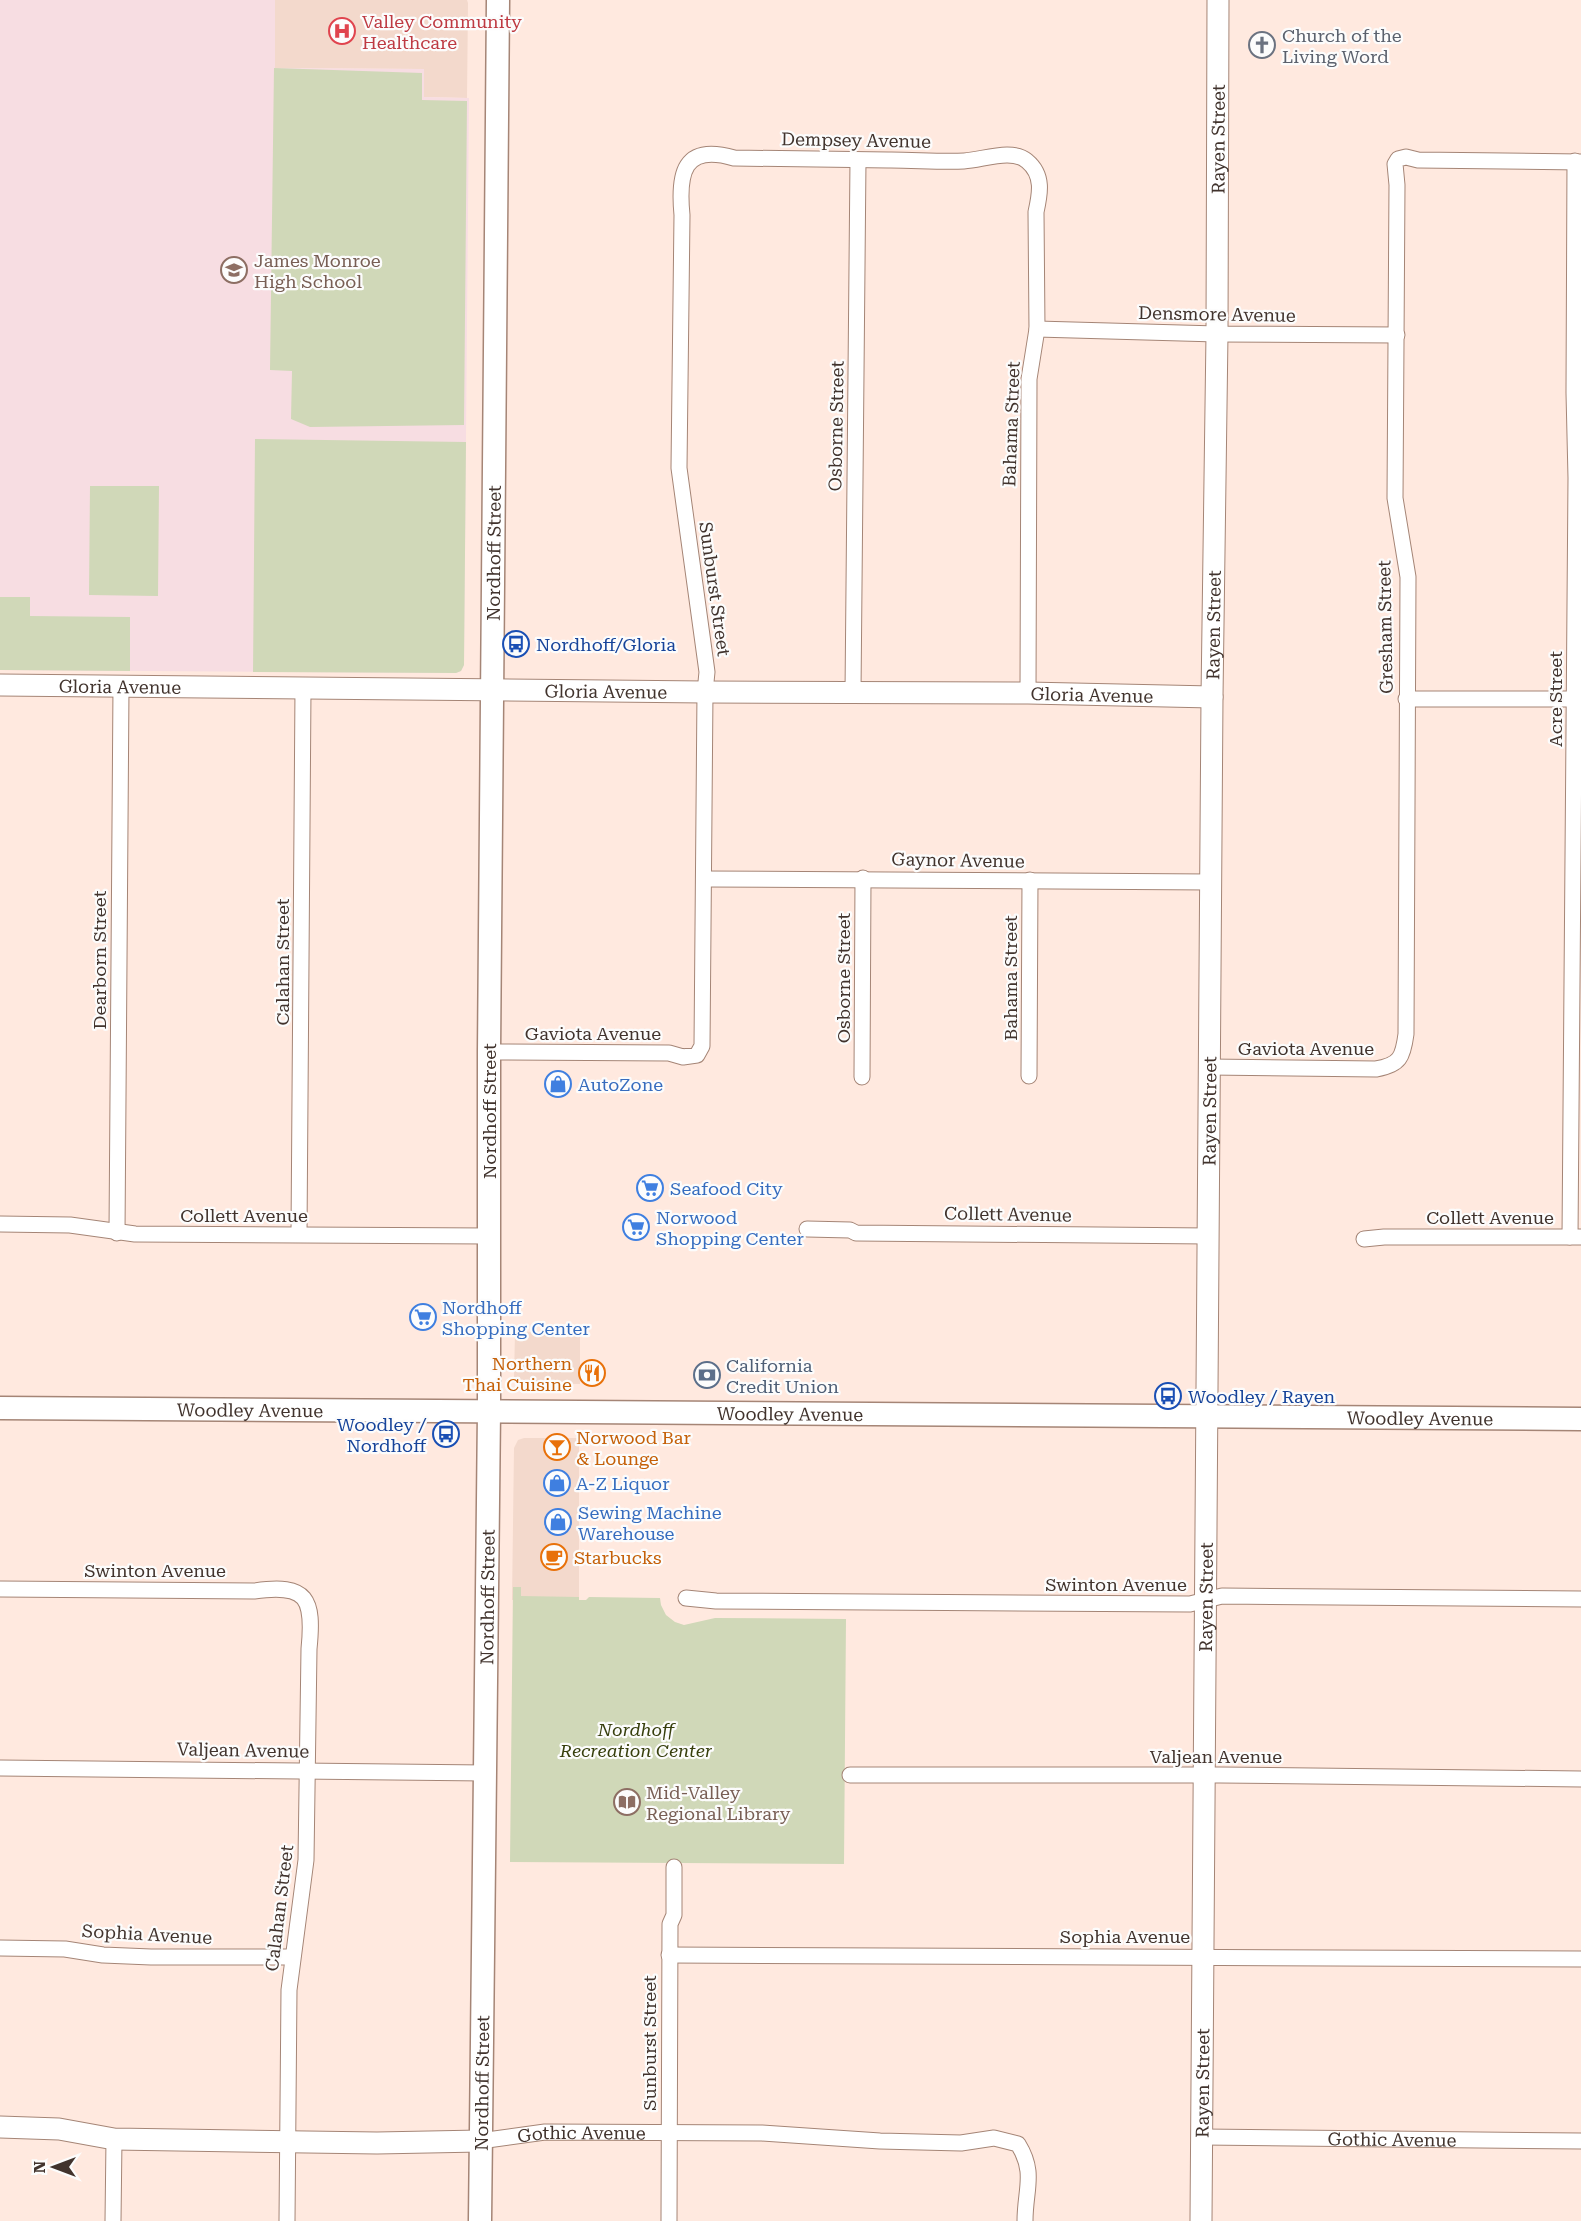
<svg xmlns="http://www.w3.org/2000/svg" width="1581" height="2221" viewBox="0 0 1581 2221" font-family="'Roboto Serif',serif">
<rect width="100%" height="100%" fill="#ffe9df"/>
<path fill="#f3d9cc" d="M275 0H467L468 3 467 98 424 97V69L274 68Z
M580 1331V1384L520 1383 514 1379 515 1332Z
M524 1438H579V1600H512L514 1448 518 1440Z"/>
<path fill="#f7dde2" d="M0 0H275V68L424 69V97L469 98 464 665 461 671 456 673 0 670Z"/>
<path fill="#d0d8b8" d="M274 68 422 73V100L467 101 464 425 310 427 291 419 292 371 270 370Z
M255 439 466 442 464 665 461 671 456 673 253 672Z
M90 486H159L158 596 89 595Z
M0 597H30V616L130 617V671L0 670Z
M513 1587H521V1596L579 1597V1600H586L589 1597 660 1598 661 1605 666 1615 675 1622 684 1625 715 1618 846 1619 844 1864 510 1862Z"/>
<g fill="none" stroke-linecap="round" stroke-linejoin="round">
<defs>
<g id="street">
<path d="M1037 329 1217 334 1397 335"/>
<path d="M853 693 858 160"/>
<path d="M1406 699H1581"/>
<path d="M705 879 1210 882"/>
<path d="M489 1052 669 1053 683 1057 697 1055 702 1046 705 692 707 672 679 468 682 215C678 174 683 143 734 158 787 159 839 159 891 160 915 160 940 162 964 161 983 160 1012 148 1027 161 1044 175 1040 194 1036 212L1037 329 1029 379 1028 693"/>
<path d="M1209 1067 1376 1069C1400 1065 1403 1057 1406 1034L1408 577 1395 498 1397 185 1395 164 1398 159 1406 157 1418 160 1581 162"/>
<path d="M1029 1076 1030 880"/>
<path d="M862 1077 863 878"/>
<path d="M0 1224 70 1225 135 1234 489 1236"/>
<path d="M807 1229 850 1230 856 1233 1209 1236"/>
<path d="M117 1233 121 687"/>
<path d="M299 1234 303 689"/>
<path d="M1570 1237 1576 478 1574 393 1575 161"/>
<path d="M1364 1239 1384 1237H1581"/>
<path d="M0 1589 254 1591C308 1583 314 1599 309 1649L306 1860 289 1990 287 2221"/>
<path d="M686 1598 716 1601 1190 1604 1222 1596 1581 1599"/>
<path d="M0 1768 485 1773"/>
<path d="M850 1775H1220L1581 1779"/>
<path d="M0 1948 65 1949 103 1955 151 1957H292"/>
<path d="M669 1955 1581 1959"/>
<path id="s1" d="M1203 2137 1581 2141"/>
<path id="s2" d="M480 2141 545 2132 762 2133 880 2141 961 2143 994 2138 1018 2144C1036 2173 1025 2189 1025 2221"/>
<path d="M113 2221 114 2139"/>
<path d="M669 2221 670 1924 674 1915V1867"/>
</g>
<g id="secondary">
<path id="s3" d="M0 685 705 692 1028 693 1212 697"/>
<path d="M0 2127 59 2129 114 2139 377 2143 480 2141"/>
<path id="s4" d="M1201 2221 1212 697 1217 334 1218 0"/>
</g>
<g id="primary">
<path id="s5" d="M0 1408 1581 1419"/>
<path id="s6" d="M480 2221 489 1411V1052L498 0"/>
</g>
</defs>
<use href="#street" stroke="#a58576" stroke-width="17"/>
<use href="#secondary" stroke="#a58576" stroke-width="23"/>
<use href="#primary" stroke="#a58576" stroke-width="25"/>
<use href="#street" stroke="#fff" stroke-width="15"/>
<use href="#secondary" stroke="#fff" stroke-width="21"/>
<use href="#primary" stroke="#fff" stroke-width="22"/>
</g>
<defs>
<symbol id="hospital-ring" viewBox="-11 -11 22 22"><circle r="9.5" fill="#fcfcfc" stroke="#e0444e" stroke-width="1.5"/><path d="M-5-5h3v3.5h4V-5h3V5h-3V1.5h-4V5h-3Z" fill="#e0444e"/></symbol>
<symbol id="church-ring" viewBox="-11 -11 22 22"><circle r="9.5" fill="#fcfcfc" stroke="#6b7280" stroke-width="1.5"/><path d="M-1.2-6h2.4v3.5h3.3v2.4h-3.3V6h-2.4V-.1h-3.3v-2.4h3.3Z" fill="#6b7280"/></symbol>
<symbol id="school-ring" viewBox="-11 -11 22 22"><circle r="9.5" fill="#fcfcfc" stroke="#8d6e63" stroke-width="1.5"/><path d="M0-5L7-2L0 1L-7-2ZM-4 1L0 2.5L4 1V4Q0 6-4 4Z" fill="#8d6e63"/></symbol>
<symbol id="bus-ring" viewBox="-11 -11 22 22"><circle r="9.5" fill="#fcfcfc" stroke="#1a4fb4" stroke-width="1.5"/><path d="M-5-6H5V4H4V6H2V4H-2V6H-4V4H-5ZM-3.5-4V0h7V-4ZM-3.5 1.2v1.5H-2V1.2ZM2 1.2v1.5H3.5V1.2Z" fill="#1a4fb4"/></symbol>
<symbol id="shop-ring" viewBox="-11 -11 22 22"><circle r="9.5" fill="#fcfcfc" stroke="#3f7fe0" stroke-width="1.5"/><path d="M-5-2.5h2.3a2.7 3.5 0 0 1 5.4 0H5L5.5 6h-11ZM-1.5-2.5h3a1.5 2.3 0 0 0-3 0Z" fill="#3f7fe0"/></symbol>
<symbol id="supermarket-ring" viewBox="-11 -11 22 22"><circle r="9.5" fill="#fcfcfc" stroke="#3f7fe0" stroke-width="1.5"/><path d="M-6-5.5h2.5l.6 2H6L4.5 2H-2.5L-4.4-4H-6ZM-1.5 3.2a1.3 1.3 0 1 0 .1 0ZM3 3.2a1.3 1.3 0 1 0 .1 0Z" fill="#3f7fe0"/></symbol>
<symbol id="restaurant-ring" viewBox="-11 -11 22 22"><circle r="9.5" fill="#fcfcfc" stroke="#e8710a" stroke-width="1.5"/><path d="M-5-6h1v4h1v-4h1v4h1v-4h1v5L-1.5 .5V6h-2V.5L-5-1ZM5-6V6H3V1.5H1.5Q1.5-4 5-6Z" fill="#e8710a"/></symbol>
<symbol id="bank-ring" viewBox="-11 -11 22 22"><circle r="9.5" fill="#fcfcfc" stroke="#5c6f8a" stroke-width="1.5"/><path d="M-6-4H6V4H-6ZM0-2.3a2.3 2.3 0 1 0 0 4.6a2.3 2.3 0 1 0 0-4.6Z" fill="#5c6f8a"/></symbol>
<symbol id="bar-ring" viewBox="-11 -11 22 22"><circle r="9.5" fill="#fcfcfc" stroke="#e8710a" stroke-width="1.5"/><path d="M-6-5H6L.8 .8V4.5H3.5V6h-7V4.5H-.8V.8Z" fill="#e8710a"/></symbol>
<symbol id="cafe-ring" viewBox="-11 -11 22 22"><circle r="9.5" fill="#fcfcfc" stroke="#e8710a" stroke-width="1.5"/><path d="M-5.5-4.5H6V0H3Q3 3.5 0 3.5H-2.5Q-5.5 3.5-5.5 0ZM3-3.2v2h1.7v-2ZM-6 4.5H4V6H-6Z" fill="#e8710a"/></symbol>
<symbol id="library-ring" viewBox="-11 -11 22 22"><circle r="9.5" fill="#fcfcfc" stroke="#8d6e63" stroke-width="1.5"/><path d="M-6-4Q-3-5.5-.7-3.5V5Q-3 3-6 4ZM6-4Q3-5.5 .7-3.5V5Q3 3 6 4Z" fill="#8d6e63"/></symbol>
</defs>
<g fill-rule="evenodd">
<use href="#hospital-ring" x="327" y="16" width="30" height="30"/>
<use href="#church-ring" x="1247" y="30" width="30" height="30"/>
<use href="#school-ring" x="219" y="255" width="30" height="30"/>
<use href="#bus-ring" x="501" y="629" width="30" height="30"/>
<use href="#shop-ring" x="543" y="1069" width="30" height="30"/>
<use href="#supermarket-ring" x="635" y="1173" width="30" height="30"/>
<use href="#supermarket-ring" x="621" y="1212" width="30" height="30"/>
<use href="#supermarket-ring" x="408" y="1302" width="30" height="30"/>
<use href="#restaurant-ring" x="577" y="1358" width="30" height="30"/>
<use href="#bank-ring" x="692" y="1360" width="30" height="30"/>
<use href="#bus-ring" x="1153" y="1381" width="30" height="30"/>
<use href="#bus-ring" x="431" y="1419" width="30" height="30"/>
<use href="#bar-ring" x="542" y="1432" width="30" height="30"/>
<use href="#shop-ring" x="542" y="1468" width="30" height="30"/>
<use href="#shop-ring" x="543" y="1507" width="30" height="30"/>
<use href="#cafe-ring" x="539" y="1542" width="30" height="30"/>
<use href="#library-ring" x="612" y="1787" width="30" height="30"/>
</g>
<g text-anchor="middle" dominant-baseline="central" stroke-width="4.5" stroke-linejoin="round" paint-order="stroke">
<g font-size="18" fill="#be3a42" stroke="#fcfcfc" text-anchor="start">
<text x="362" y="21">Valley Community<tspan x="362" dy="21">Healthcare</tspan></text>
</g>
<g font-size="18" fill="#5b616d" stroke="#fcfcfc" text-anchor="start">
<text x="1282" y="35">Church of the<tspan x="1282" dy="21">Living Word</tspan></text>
</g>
<g font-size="18" fill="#41332d" stroke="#fcfcfc">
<text stroke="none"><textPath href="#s4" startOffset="2082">Rayen Street</textPath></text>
<text transform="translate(856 140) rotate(1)">Dempsey Avenue</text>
<text transform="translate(1217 314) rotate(1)">Densmore Avenue</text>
<text transform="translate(1011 424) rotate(-88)">Bahama Street</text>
<text transform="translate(836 426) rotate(-89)">Osborne Street</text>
<text stroke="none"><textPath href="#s6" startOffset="1668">Nordhoff Street</textPath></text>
<text transform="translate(715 589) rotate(82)">Sunburst Street</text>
<text stroke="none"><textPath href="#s4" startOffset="1596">Rayen Street</textPath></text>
<text transform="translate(1385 627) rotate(-91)">Gresham Street</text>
<text stroke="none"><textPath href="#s3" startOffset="120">Gloria Avenue</textPath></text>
<text stroke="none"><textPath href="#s3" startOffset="606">Gloria Avenue</textPath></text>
<text stroke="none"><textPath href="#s3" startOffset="1092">Gloria Avenue</textPath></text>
<text transform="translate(1555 699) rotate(-90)">Acre Street</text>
<text transform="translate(958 860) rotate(1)">Gaynor Avenue</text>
<text transform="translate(99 960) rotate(-90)">Dearborn Street</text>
<text transform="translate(282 962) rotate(-90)">Calahan Street</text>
<text transform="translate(843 978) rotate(-90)">Osborne Street</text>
<text transform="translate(1010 978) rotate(-90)">Bahama Street</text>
<text x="593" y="1033">Gaviota Avenue</text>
<text x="1306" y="1048">Gaviota Avenue</text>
<text stroke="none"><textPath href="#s6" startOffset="1110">Nordhoff Street</textPath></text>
<text stroke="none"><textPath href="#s4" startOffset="1110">Rayen Street</textPath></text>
<text transform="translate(1008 1214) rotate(1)">Collett Avenue</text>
<text x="244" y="1215">Collett Avenue</text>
<text x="1490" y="1217">Collett Avenue</text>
<text stroke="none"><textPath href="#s5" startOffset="250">Woodley Avenue</textPath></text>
<text stroke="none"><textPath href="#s5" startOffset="790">Woodley Avenue</textPath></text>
<text stroke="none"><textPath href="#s5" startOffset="1420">Woodley Avenue</textPath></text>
<text x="155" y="1570">Swinton Avenue</text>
<text x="1116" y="1584">Swinton Avenue</text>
<text stroke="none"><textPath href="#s6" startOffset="624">Nordhoff Street</textPath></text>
<text stroke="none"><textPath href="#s4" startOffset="624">Rayen Street</textPath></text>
<text transform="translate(243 1750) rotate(1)">Valjean Avenue</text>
<text x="1216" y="1756">Valjean Avenue</text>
<text transform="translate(279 1908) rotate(-83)">Calahan Street</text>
<text transform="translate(147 1934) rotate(3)">Sophia Avenue</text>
<text x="1125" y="1936">Sophia Avenue</text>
<text transform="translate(649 2043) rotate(-90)">Sunburst Street</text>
<text stroke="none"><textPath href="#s6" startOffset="138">Nordhoff Street</textPath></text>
<text stroke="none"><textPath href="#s4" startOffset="138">Rayen Street</textPath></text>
<text stroke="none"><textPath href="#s2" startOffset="102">Gothic Avenue</textPath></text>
<text stroke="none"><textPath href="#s1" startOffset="189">Gothic Avenue</textPath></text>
</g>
<g font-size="18" fill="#785e54" stroke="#fcfcfc" text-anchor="start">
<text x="254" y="260">James Monroe<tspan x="254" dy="21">High School</tspan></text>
<text x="646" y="1792">Mid-Valley<tspan x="646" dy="21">Regional Library</tspan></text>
</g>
<g font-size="18" fill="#164399" stroke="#fcfcfc" text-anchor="start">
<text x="536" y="644">Nordhoff/Gloria</text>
<text x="1188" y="1396">Woodley / Rayen</text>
<text x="426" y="1424" text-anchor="end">Woodley /<tspan x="426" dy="21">Nordhoff</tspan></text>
</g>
<g font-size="18" fill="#366cbe" stroke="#fcfcfc" text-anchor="start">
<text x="578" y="1084">AutoZone</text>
<text x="670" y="1188">Seafood City</text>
<text x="656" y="1217">Norwood<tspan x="656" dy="21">Shopping Center</tspan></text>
<text x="442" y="1307">Nordhoff<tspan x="442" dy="21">Shopping Center</tspan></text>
<text x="576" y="1483">A-Z Liquor</text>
<text x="578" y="1512">Sewing Machine<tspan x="578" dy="21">Warehouse</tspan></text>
</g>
<g font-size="18" fill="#c56008" stroke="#fcfcfc" text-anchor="start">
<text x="572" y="1363" text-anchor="end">Northern<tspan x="572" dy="21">Thai Cuisine</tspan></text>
<text x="576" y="1437">Norwood Bar<tspan x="576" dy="21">&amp; Lounge</tspan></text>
<text x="574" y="1557">Starbucks</text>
</g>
<g font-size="18" fill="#4e5e75" stroke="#fcfcfc" text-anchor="start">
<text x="726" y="1365">California<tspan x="726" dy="21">Credit Union</tspan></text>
</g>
<g font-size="18" font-style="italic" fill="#373f0d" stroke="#fcfcfc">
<text x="636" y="1729">Nordhoff<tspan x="636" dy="21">Recreation Center</tspan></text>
</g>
</g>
<g transform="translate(54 2167) rotate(270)" stroke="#fcfcfc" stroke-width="4.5" paint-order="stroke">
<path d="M0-4.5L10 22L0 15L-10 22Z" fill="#41332d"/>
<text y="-9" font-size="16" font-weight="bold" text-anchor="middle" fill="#41332d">N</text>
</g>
</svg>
